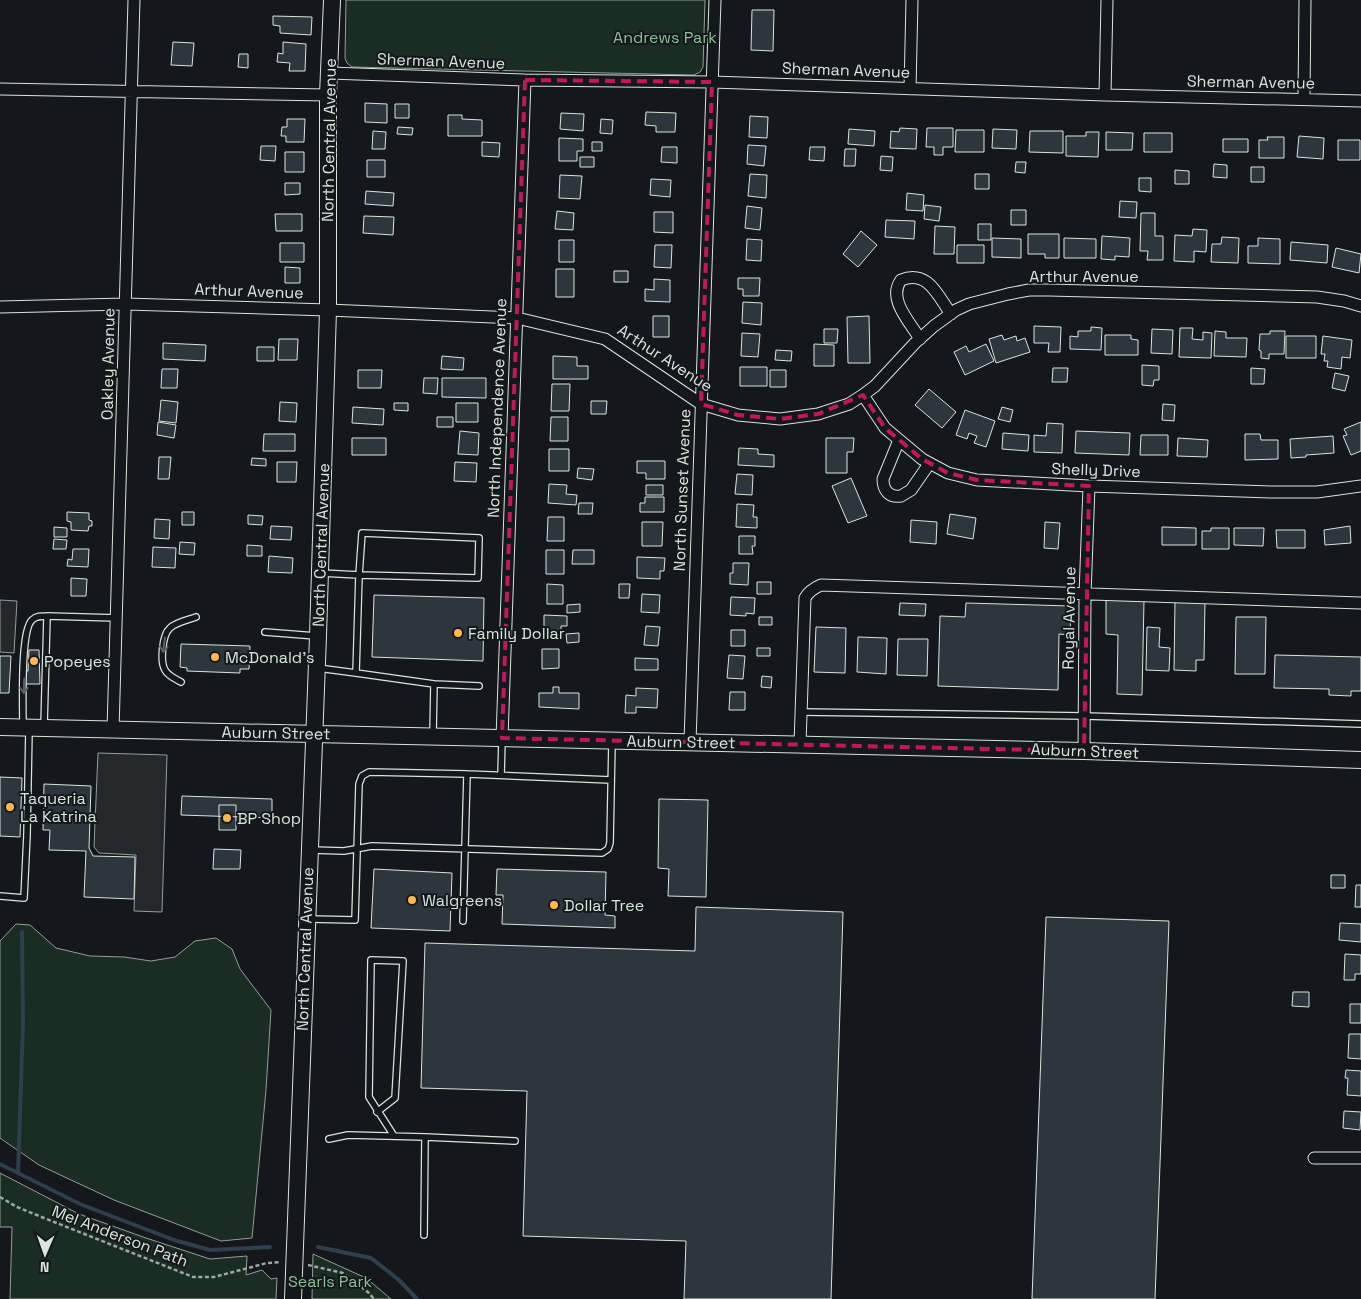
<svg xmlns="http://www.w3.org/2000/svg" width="1361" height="1299" viewBox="0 0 1361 1299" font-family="'Space Grotesk',sans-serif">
<rect width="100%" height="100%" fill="#14181c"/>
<path fill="#1a2d24" stroke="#939e99" d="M346 0H705L703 67 700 72 694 75 352 67 347 63 345 58Z
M16 924 30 925 56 948 90 956 124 957 151 961 175 957 195 941 216 938 232 949 240 969 271 1010 266 1090 252 1238 221 1241 114 1200 39 1165 0 1138V941Z
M0 1173 79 1214 146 1238 210 1259 247 1256 246 1275 262 1270 271 1279 277 1278 276 1299H10L12 1227H0Z
M313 1254 366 1278 391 1299H312Z"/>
<path fill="#24282b" stroke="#939e99" d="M0 600 17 601 14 653 0 652Z
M98 753 167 755 162 912 134 911 136 855 99 853 94 847Z"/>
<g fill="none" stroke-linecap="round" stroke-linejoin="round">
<path stroke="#2f3f4d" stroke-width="4" d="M0 1164 80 1204 174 1240 210 1250 270 1247
M18 1173 23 1024 22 932
M318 1247 371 1258 399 1280 417 1299"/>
</g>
<path fill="#2c363c" stroke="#d8e6dc" d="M752 10H774L773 51 751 50Z
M273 16 312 17 311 35 280 33V26L273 25Z
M173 42 194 43 192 66 171 65Z
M283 42 306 44 305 71H289L290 63 277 62 278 53 283 54Z
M239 54H248V68L238 67Z
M365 103 387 104V123L365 122Z
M395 104H409V118H395Z
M646 112 676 113 675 132H656V126L645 125Z
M561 113 584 114 583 131 560 129Z
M448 115H462V119L482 120V136H448Z
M750 116 768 117 767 138 749 137Z
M287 119H305L304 142H286V136H281L282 127H287Z
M601 119 613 120 612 134 600 133Z
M398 127 413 128 412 135 397 134Z
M900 128 917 129 916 149 890 148 891 131 899 132Z
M927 128H953V147H943V155H934V147H926Z
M849 129 875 131 874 146 848 144Z
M993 129 1017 130 1016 149 992 148Z
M956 130H984V152H955Z
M373 131 386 132 385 149H372Z
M1030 131H1063V153L1029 152Z
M1086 132H1099L1098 157 1066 156V136H1086Z
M1106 132 1133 133 1132 150H1106Z
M1144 133H1172V152H1144Z
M1299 136 1324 138 1323 159 1297 157Z
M1267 137H1284V158H1259V140H1268Z
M559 138 583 139V151H577V161H559Z
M1223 139H1248V152H1223Z
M1338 140H1360V160H1338Z
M482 142 500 143 499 157 482 156Z
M592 142H602V151H592Z
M748 145 766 146 764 166 747 164Z
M261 146H276L275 161 260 160Z
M662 147H677V163L661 162Z
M810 147H825L824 161 809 160Z
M845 149H856L855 166H844Z
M285 152H304V172H285Z
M881 156 893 157 892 171 880 170Z
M580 157H594V167H580Z
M367 160H385V177H367Z
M1016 162H1026L1025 173 1015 172Z
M1214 164 1227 165V178L1213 177Z
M1251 167H1264V182H1251Z
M1175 170 1189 171V184H1175Z
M750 174 767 175 766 198 748 196Z
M975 174H989V189H975Z
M560 175 582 176 580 199 559 198Z
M1139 178H1151V192L1139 191Z
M651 179 671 180 670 197 650 195Z
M285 183H300V194L285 195Z
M366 191 394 193 393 206 365 204Z
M907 193 924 195 923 211 906 210Z
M1120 201 1137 202 1136 218 1119 217Z
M925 205 941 207 939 221 924 219Z
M747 206 762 208 760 230 745 228Z
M1011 210H1026V225H1011Z
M557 211 574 213 573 230 555 229Z
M654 212H673V233L654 232Z
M1141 213H1155V236H1163V260H1147L1148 251H1140Z
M275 214H302V231H276Z
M364 216 394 217 393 235 363 233Z
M886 220 915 221 914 239 885 237Z
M978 224H991V240H978Z
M935 226 955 227 954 254H934Z
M1193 229 1207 230 1206 252 1194 251V262L1174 261 1175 235 1192 236Z
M861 231 877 245 858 267 843 254Z
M1028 234H1059V258H1045V254H1028Z
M1102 236 1130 238 1129 257 1115 256V260L1101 259Z
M1222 237 1239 238 1238 263 1211 262 1212 244H1221Z
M992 238 1021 239V258L992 257Z
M1064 238 1096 239V258H1064Z
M1258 238 1280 239V264L1248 263V246H1258Z
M747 239 762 240 761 261 746 260Z
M559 240H574V262H559Z
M1291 242 1328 245 1327 263 1290 260Z
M280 243H304V262H280Z
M655 245H672L671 268 654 267Z
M957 245H984V263H957Z
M1336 248 1361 254 1359 273 1332 267Z
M285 267 300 268V283H285Z
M556 269H574V297H556Z
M614 271H628V282H614Z
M738 278H760L759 296H743V289H738Z
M654 279 670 280V302L645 301V289L654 290Z
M743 302 762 303 761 325 742 323Z
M653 316H669V337H653Z
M869 316 870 363H848L847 317Z
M1034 326 1061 327 1060 352H1048L1049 343H1034Z
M1091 327 1102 328 1101 350 1070 349V336L1078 337V331H1091Z
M1180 328H1193L1192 339 1203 340V332L1212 333 1211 358 1179 357Z
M824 329H838L837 343H824Z
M1152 329 1173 330 1172 354 1151 353Z
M1215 331 1226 332V338H1247L1246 357 1214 356Z
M1270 331H1285L1284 354H1269V359L1261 358V351L1259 350 1260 334H1270Z
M742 333 760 334 758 357 741 356Z
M1002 335 1004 340 1016 336 1017 341 1025 338 1030 352 996 363 989 339Z
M1105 335H1131V339L1138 340V355H1105Z
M1286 336H1316V358H1286Z
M1323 336 1352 340 1350 358 1342 357 1341 369 1327 367 1328 361H1324L1325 354H1321Z
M279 339H298L297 360H278Z
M163 343 206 345 205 361 163 359Z
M814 344 834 345V366H814Z
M986 344 994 361 965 375 954 352 966 346 969 352Z
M257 347H274V361H257Z
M776 350 792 351 791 361 775 360Z
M442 356 464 358 463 370 441 369Z
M553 356 577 357V366H588V379H553Z
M1142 365 1159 366V380H1154L1153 386 1142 385Z
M740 367H767V386H740Z
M1053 368H1068L1067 382H1052Z
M1251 368 1265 369 1264 384H1251Z
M162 369H178L177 388H161Z
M358 370H382L381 388H358Z
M770 370H786V387H770Z
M1335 373 1349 376 1345 391 1332 388Z
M424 378H438L437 394 423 393Z
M442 378H486V398L442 397Z
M552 384H570L569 411H551Z
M929 389 956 412 942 428 915 405Z
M161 400 178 402 176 423 159 421Z
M591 401H607L606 414H591Z
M280 402 297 403 296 422 279 421Z
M394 403H408V411L394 410Z
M456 403H478V422H456Z
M1163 404 1175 405 1174 421 1162 420Z
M353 407 384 409 383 425 352 423Z
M1002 407 1013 410 1010 422 998 419Z
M965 410 995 421 986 447 974 443 977 436 969 433 967 439 956 435Z
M437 417H453V427H437Z
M551 417H568V441H550Z
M158 422 176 425 174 438 157 435Z
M1361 422V451L1351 455 1343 436 1347 435 1344 429Z
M1047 423 1063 424 1062 453 1034 452V435L1046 436Z
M460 431 479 433 478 455 458 454Z
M1076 431 1130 433 1129 455 1075 453Z
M1003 433 1029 435 1028 451 1002 449Z
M264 434H295V451H263Z
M1245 434H1260L1261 440H1278V459L1245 460Z
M1141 435H1168V455H1140Z
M1333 436 1334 453 1306 455V457L1291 458 1290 439Z
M352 438H386V455H352Z
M826 438H854L853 452H847V473H826Z
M1178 438 1208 440 1207 457 1177 456Z
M739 448 758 449V454L774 455V467L738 465Z
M549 449H569V471H549Z
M159 457H171L169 479H158Z
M252 458 266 459V466L251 465Z
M637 461H665V479H646V473H637Z
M277 462H297L296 482H277Z
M455 462 477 463 476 482 454 481Z
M578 468 594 469 592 480 577 478Z
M737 474 753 475 752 495 735 494Z
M851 478 867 516 848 523 832 486Z
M549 484 567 485 566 494 577 495 576 505 548 503Z
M646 485H663V495H646Z
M645 497H664V512H640V503H645Z
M579 503H593L592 514H578Z
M737 504 754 505 753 517H757V528L736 527Z
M67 512 89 513V520L92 521V526H89L88 531 71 530V522L67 521Z
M182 512H194V525H182Z
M950 514 976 518 973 539 947 534Z
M248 515 263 516 262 525 248 524Z
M548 517H564V541H547Z
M155 519 170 520 169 539 154 538Z
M911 520 937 522 936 544 910 542Z
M642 522H663L662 546H642Z
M1045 522 1060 523 1058 549 1044 548Z
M271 526 292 527 291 540 270 539Z
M1350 526 1351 543 1325 545 1324 530Z
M54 527 67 528V537H54Z
M1162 527 1196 528V545H1162Z
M1211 528H1229V549H1202V531H1211Z
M1234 528H1264L1263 546 1234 545Z
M1276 530H1305V548H1277Z
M739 536H755V546H752L753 554H739Z
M54 539 67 540 66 549H53Z
M180 542 195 543 194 555 179 554Z
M247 545 262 546V556H247Z
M153 547 176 548 175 568 152 567Z
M73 549H89L88 567 67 566 68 559 72 560Z
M546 550H564V574H546Z
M573 550H594V564H572Z
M269 556 293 558 292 573 268 572Z
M637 557 665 558 664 571H660V579L637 578Z
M733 563H749L748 585 730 584V573H733Z
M71 578 87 579 86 596H71Z
M757 582H771V594H757Z
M547 584 563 585V604H547Z
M619 584H630L629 598H619Z
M642 594 660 595 659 613 641 612Z
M374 595 484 598 483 661 372 657Z
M731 597 755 598 754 614 746 613V616L730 615Z
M1106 600 1144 601 1142 695 1117 694 1118 635 1106 634Z
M1175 601H1205L1204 660H1196V671L1174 670Z
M900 603 926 604 925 616 899 615Z
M966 603 1071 606 1070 635 1059 634 1058 690 938 686 940 616 965 617Z
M580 604V612L567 613V605Z
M544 615 567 616V626H561V637L544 636Z
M759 617H772V625H759Z
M1236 617H1266L1265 674H1235Z
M646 626 660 627 658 646 644 645Z
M816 627 846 628 845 673 814 672Z
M1147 627 1160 628 1159 647 1170 648 1169 671 1146 670Z
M731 630H745V646H731Z
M579 633V642L567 643 566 634Z
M858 637 887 638 886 674 857 672Z
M898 639H928L927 676 897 675Z
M181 644 250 646 249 669H240V673L187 671V668L180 667Z
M757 648H770V656H757Z
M542 649H559V668L542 669Z
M29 650H39L40 684H25V671H28Z
M729 655 745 656 743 679 727 678Z
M1275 655 1361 657V691H1351V696L1329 695V689L1274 688Z
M0 656H11L9 693H0Z
M635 658 658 659V670H635Z
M762 676 772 677 771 688 761 687Z
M553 687H559V693H579V709L539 707V693H553Z
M636 688 658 689 657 708 636 707V713H625L626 695 636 696Z
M730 692H745V710H729Z
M0 777 22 778 20 837 0 836Z
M44 784 91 786 89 848 93 856 135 857 134 899 84 897 86 851 49 850 50 830H43Z
M182 796 272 799V818L181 815Z
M659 799 708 800 706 897 668 896 669 869 658 868Z
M219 805H236V830H219Z
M214 849 241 850 240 869H213Z
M374 869 452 873 450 931 371 928Z
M497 869 606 872 605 915 615 916V928L502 924 503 895H496Z
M1331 875H1345V888H1331Z
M1356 885H1361V907H1355Z
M696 907 843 912 831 1299H684L686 1241 523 1236 527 1091 421 1088 425 943 695 951Z
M1046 917 1169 921 1155 1299H1032Z
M1340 923 1361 924V942L1339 940Z
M1345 954 1361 955V974H1355V980H1344Z
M1293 992H1309V1007L1292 1006Z
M1350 1004H1361V1023H1350Z
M1349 1034H1361V1059L1348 1058Z
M1346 1070 1361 1071V1096L1347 1095 1348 1078H1345Z
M1344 1111 1361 1112 1360 1130 1343 1128Z"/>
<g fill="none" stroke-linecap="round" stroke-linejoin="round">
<defs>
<path id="service" d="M362 533 479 538 478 578 359 575Z
M321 573 359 575 356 673 434 684
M265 632 316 636
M318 668 356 673
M181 682C176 679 168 676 165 670 160 662 162 635 170 628 176 622 188 620 196 617
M801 712 1085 716 1361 724
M44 726 47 616
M23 727C23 708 20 631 32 620 36 616 41 616 47 616L117 618
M433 734 434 684 479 686
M501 775 502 740
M311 850 344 851 372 846 602 853 608 849 610 843 612 742
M0 896 24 898 27 835 29 729
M309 919 355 920 359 784 362 776 369 772 467 774 611 780
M463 921 467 774
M377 1112 395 1098 403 961 371 960 369 1097 394 1136
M425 1137 515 1141
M329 1139 348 1135 425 1137 424 1235"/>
<path id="minor" d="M330 73 525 80 712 82 1105 95 1361 101
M0 89 328 95
M910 89 912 0
M1105 95 1107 0
M1304 99 1305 0
M0 307 125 304 328 310 517 318 605 339 701 404 738 415 780 419 818 414 849 404 863 395 875 386 915 343 934 326 956 310 969 304 1008 294 1029 290H1049L1317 297 1344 301 1361 306
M920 339C910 322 887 299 901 280 928 269 938 296 951 314
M863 395 885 428 922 459 948 473 977 480 1089 486 1271 492H1317L1361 486
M899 440 883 479C883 490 889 498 901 496L911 490 929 464
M113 730 134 0
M502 738 525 80
M690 742 715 0
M800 744 805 598C809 591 814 588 821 585L1361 603
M1084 751 1085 595 1089 486
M1314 1158H1361"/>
<path id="secondary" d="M0 727 1084 751 1361 760
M293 1299 318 636 328 310V95L332 0"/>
</defs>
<use href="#service" stroke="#d8e6dc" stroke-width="8"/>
<use href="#minor" stroke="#d8e6dc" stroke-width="13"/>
<use href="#secondary" stroke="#d8e6dc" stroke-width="18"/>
<path stroke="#9da8a2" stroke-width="2.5" stroke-dasharray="4 2.5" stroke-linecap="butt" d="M0 1197 17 1207 44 1218 193 1277H214L267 1263 281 1262
M308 1265 343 1273 369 1293 374 1299"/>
<use href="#service" stroke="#14181c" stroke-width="5.5"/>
<use href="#minor" stroke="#14181c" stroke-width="11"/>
<use href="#secondary" stroke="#14181c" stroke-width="16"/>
</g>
<defs><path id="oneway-shaft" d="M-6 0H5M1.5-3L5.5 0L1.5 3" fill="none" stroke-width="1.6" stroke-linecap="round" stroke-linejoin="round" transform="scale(1.25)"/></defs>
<g stroke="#59605f">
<use href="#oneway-shaft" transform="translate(164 645) rotate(97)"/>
<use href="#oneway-shaft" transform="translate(24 686) rotate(91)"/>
</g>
<path fill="none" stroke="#c2185b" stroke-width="4" stroke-dasharray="10 6" stroke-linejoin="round" d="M525 80 712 82 701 404 738 415 780 419 818 414 863 395 885 428 922 459 948 473 977 480 1089 486 1084 751 502 738Z"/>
<g fill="#ffb74d" stroke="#14181c" stroke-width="2">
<circle cx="458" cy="633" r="5"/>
<circle cx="215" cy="657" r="5"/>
<circle cx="34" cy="661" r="5"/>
<circle cx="10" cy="807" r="5"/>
<circle cx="227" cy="818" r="5"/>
<circle cx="412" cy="900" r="5"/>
<circle cx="554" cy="905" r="5"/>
</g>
<g text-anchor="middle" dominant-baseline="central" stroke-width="4" stroke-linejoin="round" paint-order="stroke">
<g font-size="16" fill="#8ac095" stroke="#14181c">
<text x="665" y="37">Andrews Park</text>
<text x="330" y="1281">Searls Park</text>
</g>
<g font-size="16" fill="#d8e6dc" stroke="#14181c">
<text transform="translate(441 61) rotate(2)">Sherman Avenue</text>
<text transform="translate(846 70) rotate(2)">Sherman Avenue</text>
<text transform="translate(1251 82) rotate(1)">Sherman Avenue</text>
<text transform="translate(329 140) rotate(-89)">North Central Avenue</text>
<text x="1084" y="276">Arthur Avenue</text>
<text transform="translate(249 291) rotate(2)">Arthur Avenue</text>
<text transform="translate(665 358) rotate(33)">Arthur Avenue</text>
<text transform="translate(108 364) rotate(-89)">Oakley Avenue</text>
<text transform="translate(497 408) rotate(-88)">North Independence Avenue</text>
<text transform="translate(1096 470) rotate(2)">Shelly Drive</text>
<text transform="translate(682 490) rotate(-88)">North Sunset Avenue</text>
<text transform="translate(321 545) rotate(-88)">North Central Avenue</text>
<text transform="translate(1069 618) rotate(-89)">Royal Avenue</text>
<text transform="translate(276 733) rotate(1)">Auburn Street</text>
<text transform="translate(681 742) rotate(1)">Auburn Street</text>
<text transform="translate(1085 751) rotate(2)">Auburn Street</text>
<text transform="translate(305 949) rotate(-88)">North Central Avenue</text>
<text transform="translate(120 1236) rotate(21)">Mel Anderson Path</text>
</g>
<g font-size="16" fill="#d8e6dc" stroke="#14181c" text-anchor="start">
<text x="468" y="633">Family Dollar</text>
<text x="225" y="657">McDonald's</text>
<text x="44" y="661">Popeyes</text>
<text x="20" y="798">Taqueria<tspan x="20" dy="18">La Katrina</tspan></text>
<text x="237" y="818">BP Shop</text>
<text x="422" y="900">Walgreens</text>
<text x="564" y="905">Dollar Tree</text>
</g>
</g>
<g transform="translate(45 1254) rotate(182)" stroke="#14181c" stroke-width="4" paint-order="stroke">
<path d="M0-4L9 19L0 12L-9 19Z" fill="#d8e6dc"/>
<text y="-8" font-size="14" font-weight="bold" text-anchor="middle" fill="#d8e6dc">N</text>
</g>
</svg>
